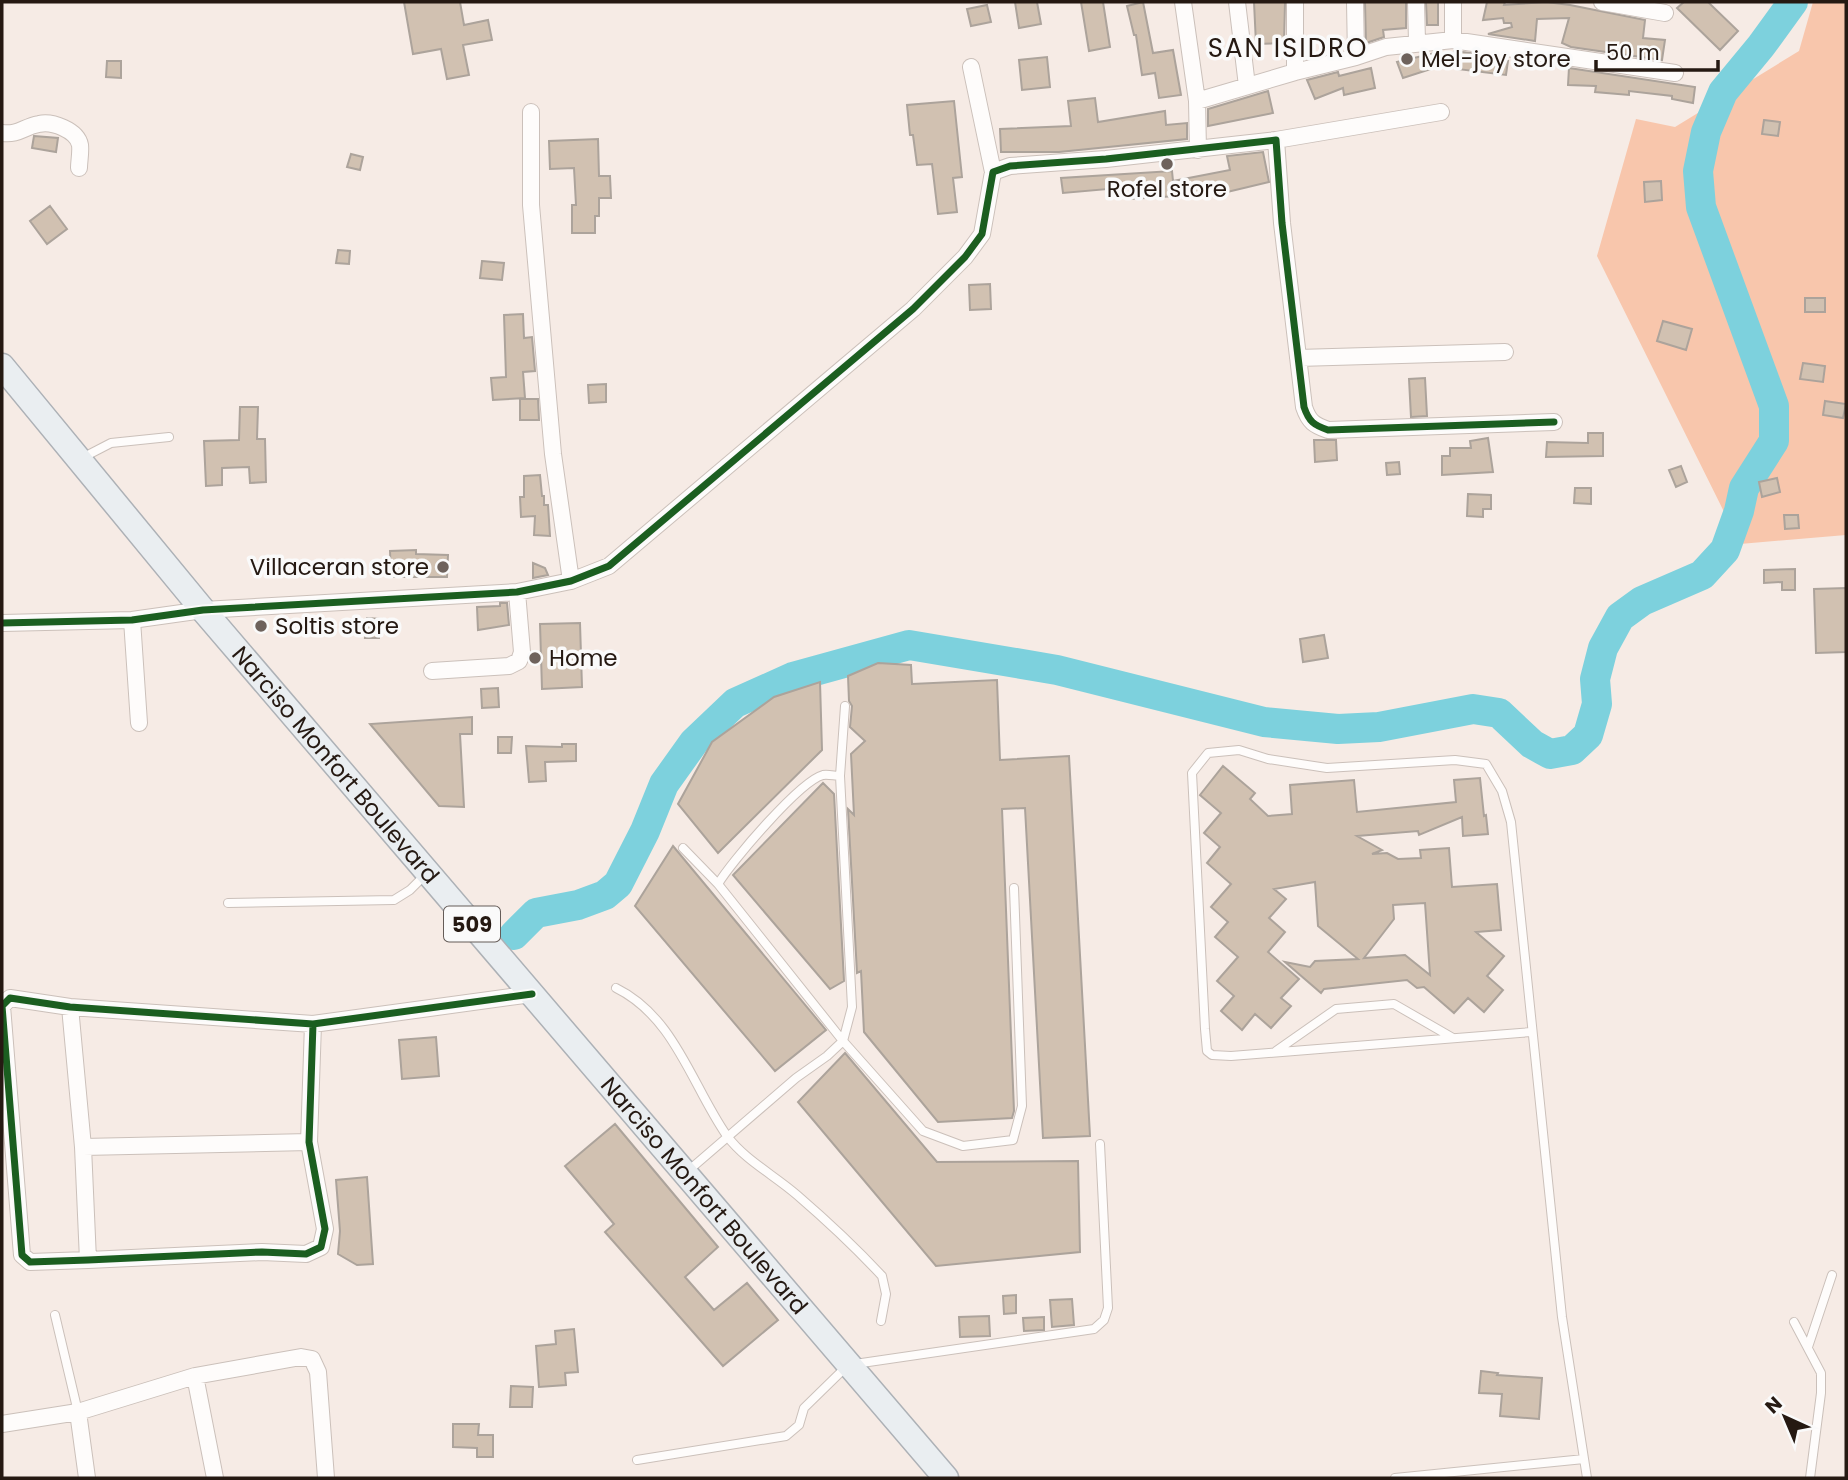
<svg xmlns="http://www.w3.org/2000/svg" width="1848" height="1480" viewBox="0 0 1848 1480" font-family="Poppins,sans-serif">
<rect width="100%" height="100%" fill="#f6ebe5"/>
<path fill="#f8c6ac" d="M1813 2H1846V535L1740 544 1597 256 1636 119 1675 127 1799 51Z"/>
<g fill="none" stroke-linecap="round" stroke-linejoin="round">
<path stroke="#7dd1dd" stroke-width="30" d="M514 935 536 913 578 905 605 895 618 884 645 831 664 784 694 742 735 703 793 677 909 645 1057 670 1264 722 1338 729 1379 727 1473 709 1499 713 1532 744 1550 754 1572 750 1588 735 1597 704 1595 679 1603 648 1620 617 1642 601 1702 575 1725 550 1739 511 1744 488 1774 441V406L1701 207 1698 171 1706 132 1723 92 1761 46 1793 2"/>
</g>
<path fill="#d1c1b1" stroke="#aca39b" stroke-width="2" fill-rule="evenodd" d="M404 2H460L464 25 488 20 492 40 463 45 469 75 447 79 441 49 413 54Z
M1015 2H1037L1041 24 1019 28Z
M1081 2H1103L1110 47 1089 51Z
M1143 2 1153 53 1173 50 1181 95 1159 98 1155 73 1142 75 1136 35H1134L1127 6Z
M1254 2H1285L1284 43 1256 44Z
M1365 2H1406V28L1383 30 1384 37 1366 43Z
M1426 2H1438V25H1427Z
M1487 2H1505L1504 5 1546 2 1570 5 1645 20 1643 38 1665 40 1662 60 1571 47 1562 43 1569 18 1537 19 1535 41 1488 34 1512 27 1511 23H1504L1503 18 1483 20Z
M1684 2H1708L1738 31 1720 50 1677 8Z
M987 5 991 22 971 26 967 9Z
M1454 51 1477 54V58L1508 61 1506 75 1457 69 1458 62 1451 64Z
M1439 52 1440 66 1403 78 1397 62Z
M1047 57 1050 87 1022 90 1019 60Z
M107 61H121V78L106 77Z
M1371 68 1375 88 1344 95 1343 88 1315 99 1307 80 1338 72 1339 76Z
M1569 68 1695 87 1693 103 1672 99V96L1629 91V95L1595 92 1596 86 1568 85Z
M1268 91 1273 113 1208 126V109Z
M1095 98 1098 122 1165 111 1166 125 1187 123V139L1059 152H1001L1000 129 1071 126 1068 101Z
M954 101 962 177 953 178 957 212 938 214 932 164 917 165 913 135H910L907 105Z
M1764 120 1780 122 1778 136 1762 134Z
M34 136 58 138 56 152 32 148Z
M598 139 599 176H610L611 198H599V216H595V233H572V205H576L574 168 550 169 549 141Z
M1263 152 1269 182 1223 193 1131 199 1130 187 1063 193 1061 178 1172 171 1173 181 1230 170 1227 156Z
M351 154 363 157 360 170 347 167Z
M1661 181 1662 200 1645 202 1644 182Z
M50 206 67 229 47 244 30 221Z
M338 250 350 251 349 264 336 263Z
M482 261 504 263 502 280 480 278Z
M990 284 991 309 970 310 969 285Z
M1805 298H1825V312H1805Z
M523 314 524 338 532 337 535 371 523 372 525 398 493 400 491 378 506 377 504 315Z
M1663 321 1692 329 1686 350 1657 341Z
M1803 363 1825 366 1823 382 1800 379Z
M1425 378 1427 416 1411 417 1409 379Z
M606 384V402L589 403 588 385Z
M520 399H538L539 420H520Z
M1825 401 1846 404 1843 418 1823 415Z
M240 407H258L257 439H265L266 482 250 483 249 467 222 468V485L206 486 204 441 239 440Z
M1588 433H1603V456L1546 457 1547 442 1588 443Z
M1488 438 1493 472 1442 475V456H1450V448H1471L1470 441Z
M1314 440H1336L1337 460 1315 462Z
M1399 462 1400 474 1387 475 1386 463Z
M1681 466 1687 482 1676 487 1669 470Z
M540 475 542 496H544V505H548L550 536 534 535 535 516 521 517 520 497H524V476Z
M1777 478 1780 492 1762 497 1759 482Z
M1575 488H1591V504L1574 503Z
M1468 494 1491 495V509H1483V517L1467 516Z
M1784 515H1798L1799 528 1785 529Z
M416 550V554L448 555 447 577H391L390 551Z
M533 563 545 568 548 575 533 578Z
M1795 569V590H1782V582L1764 583V570Z
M1846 588V652L1816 653 1814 589Z
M500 603H507L509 625 478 630 477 607 500 606Z
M367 618 380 619 379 638H365Z
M580 623 582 687 542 689 540 624Z
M1324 635 1328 658 1303 662 1300 639Z
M878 663 911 665 912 684 997 680 1000 760 1069 756 1090 1136 1043 1138 1025 808 1002 809 1014 1111 1012 1118 938 1122 864 1032 861 971 857 973 848 809 854 815 851 754 865 741 850 727 852 706 849 701 848 676Z
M820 682 822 750 718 853 678 804 712 742 774 697Z
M498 688 499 707 482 708 481 689Z
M472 717V734H460L464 807 439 806 370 724Z
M498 737H512L511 753H498Z
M562 744H576V761L545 762 546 781 529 782 526 746 562 747Z
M1223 766 1255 793 1250 799 1268 816 1292 814 1290 785 1354 780 1357 812 1456 802 1454 780 1480 778 1484 816 1486 815 1488 834 1463 836 1462 817 1419 835 1418 831 1357 836 1382 850 1372 854 1387 853 1398 859 1421 858 1420 850 1449 848 1452 887 1497 884 1501 930 1476 932 1504 956 1487 976 1503 990 1484 1012 1468 998 1454 1013 1424 987 1417 988 1407 980 1324 989 1321 993 1285 962 1310 967 1315 961 1358 959 1318 926 1315 882 1274 889 1286 899 1269 918 1285 932 1268 952 1299 979 1281 998 1291 1006 1271 1028 1255 1014 1242 1030 1221 1011 1234 996 1217 981 1238 957 1215 937 1228 922 1211 907 1231 884 1207 863 1220 847 1204 833 1221 813 1200 795ZM1425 903 1430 975 1405 955 1364 958 1394 919 1393 905Z
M823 783 834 794 844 981 830 989 733 875Z
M673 846 826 1030 775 1071 635 906Z
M436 1037 439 1076 402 1079 399 1040Z
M845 1053 937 1162 1078 1161 1080 1252 936 1266 798 1102Z
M615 1124 718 1247 685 1277 714 1310 747 1283 778 1320 723 1366 605 1232 614 1224 565 1166Z
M367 1177 373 1264 357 1265 338 1254 340 1231 336 1180Z
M1016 1295V1313L1004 1314 1003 1296Z
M1072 1299 1074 1325 1052 1327 1050 1300Z
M989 1316 990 1336 960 1337 959 1317Z
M1044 1317V1330L1024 1331 1023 1318Z
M574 1329 578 1372 565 1373 566 1385 539 1387 536 1346 556 1344 555 1331Z
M1481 1371 1498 1373 1497 1375 1542 1378 1539 1419 1500 1416 1502 1394 1479 1393Z
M511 1386 533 1387 532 1407H510Z
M453 1424H479L478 1435H493V1457H477V1448L453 1447Z"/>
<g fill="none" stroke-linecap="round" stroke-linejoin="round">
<defs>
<path id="lane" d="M82 458 111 443 169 437
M683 848 718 884 843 1041 923 1131 963 1146 1013 1140 1022 1106 1014 888
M718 884C731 862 800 781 823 775 828 774 835 776 840 776
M228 903 394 900 410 890 426 874
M616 988C675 1017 692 1086 727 1136 745 1160 774 1175 797 1195 826 1220 856 1248 882 1276L886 1294 881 1321
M1531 1032 1231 1056 1212 1055 1207 1051 1205 1029 1192 773 1208 753 1239 750 1268 759 1327 768 1455 760 1486 764 1502 791 1511 822 1562 1317 1587 1478
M1276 1051 1336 1009 1394 1004 1453 1038
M688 1171 796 1078 827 1056 843 1041 852 1007 840 776 845 706
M55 1315 78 1412
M1794 1322 1821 1373V1393L1810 1478
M1808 1347 1832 1275
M637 1460 786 1436 799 1425 804 1408 848 1365 1094 1329 1104 1320 1108 1308 1100 1144
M1395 1478 1584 1459"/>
<path id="street" d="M1183 2 1197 101 1198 150
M1237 2 1247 86
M1295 2V72
M1355 2 1356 57
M1416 2 1417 42
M1453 2V40
M1602 2 1665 13
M971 67 993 172
M1197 101 1295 72 1356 57 1386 47 1453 40 1675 73
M531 112V205L553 454 571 581
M2 133C19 135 23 127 39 124 52 121 77 130 80 145 81 152 79 161 79 168
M1276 140 1441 112
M1298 358 1505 352
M132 620 139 723
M2 623 132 620 203 610 517 592 571 581 609 566 913 309 965 257 982 234 993 172 1010 166 1106 159 1276 140 1282 223 1304 407C1309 422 1314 425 1328 430L1554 422
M432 671 509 666 519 661 522 652 517 592
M70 1007 83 1147 88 1260
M313 1024 309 1142 325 1229 321 1247 306 1254 262 1252 88 1260 30 1262 22 1255 2 1006 10 998 70 1007 313 1024 532 994
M83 1147 309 1142
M195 1376 215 1478
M78 1412 87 1478
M2 1424 78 1412 195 1376 301 1357 312 1359 318 1372 326 1478"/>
<g id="primary">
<path id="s1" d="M2 366 203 610 946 1478"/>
</g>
</defs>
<use href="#lane" stroke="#cbc0ba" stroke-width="10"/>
<use href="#street" stroke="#cbc0ba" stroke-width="18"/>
<use href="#primary" stroke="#adb1b6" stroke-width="27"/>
<use href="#lane" stroke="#fefcfb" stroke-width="8"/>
<use href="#street" stroke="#fefcfb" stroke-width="16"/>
<use href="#primary" stroke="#eaeef1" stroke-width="24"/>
<defs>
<path id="cycleway" d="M2 623 132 620 203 610 517 592 571 581 609 566 913 309 965 257 982 234 993 172 1010 166 1106 159 1276 140 1282 223 1304 407C1309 422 1314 425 1328 430L1554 422
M313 1024 309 1142 325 1229 321 1247 306 1254 262 1252 88 1260 30 1262 22 1255 2 1006 10 998 70 1007 313 1024 532 994"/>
</defs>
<use href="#cycleway" stroke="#fafafa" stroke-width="11"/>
<use href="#cycleway" stroke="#1b5e20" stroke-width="7"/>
</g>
<g fill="#6e625c" stroke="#fafafa" stroke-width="2.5">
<circle cx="1407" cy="59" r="7"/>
<circle cx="1167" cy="164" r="7"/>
<circle cx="443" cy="567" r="7"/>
<circle cx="261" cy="626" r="7"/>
<circle cx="535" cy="658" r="7"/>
</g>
<g text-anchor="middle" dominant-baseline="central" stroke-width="7" stroke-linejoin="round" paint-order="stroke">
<rect fill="#fafafa" stroke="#655c58" stroke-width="2" x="444" y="906.5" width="56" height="35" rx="5"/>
<g font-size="21" font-weight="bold" fill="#251912">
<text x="472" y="924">509</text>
</g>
<g font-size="23" fill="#251912" stroke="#fafafa" text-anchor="start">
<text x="1421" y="59">Mel-joy store</text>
<text x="1167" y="189" text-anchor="middle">Rofel store</text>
<text x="429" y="567" text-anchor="end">Villaceran store</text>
<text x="275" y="626">Soltis store</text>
<text x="549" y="658">Home</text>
</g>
<g font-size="23" fill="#251912" stroke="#fafafa">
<text stroke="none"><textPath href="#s1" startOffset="520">Narciso Monfort Boulevard</textPath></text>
<text stroke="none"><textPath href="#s1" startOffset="1087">Narciso Monfort Boulevard</textPath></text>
</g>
<g font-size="26" letter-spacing="2" fill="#251912" stroke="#fafafa">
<text x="1288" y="48">SAN ISIDRO</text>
</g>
</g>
<rect width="1848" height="1480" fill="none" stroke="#251912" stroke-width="7"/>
<g transform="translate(1785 1417) rotate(316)" stroke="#fafafa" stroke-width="5" paint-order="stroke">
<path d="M0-5L12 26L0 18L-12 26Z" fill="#251912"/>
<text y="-10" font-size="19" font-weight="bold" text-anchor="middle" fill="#251912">N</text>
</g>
<path d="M1596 60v10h122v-10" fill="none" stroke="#251912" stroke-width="3.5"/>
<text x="1606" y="60" font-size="21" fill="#251912" stroke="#fafafa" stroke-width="5" paint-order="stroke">50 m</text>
</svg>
